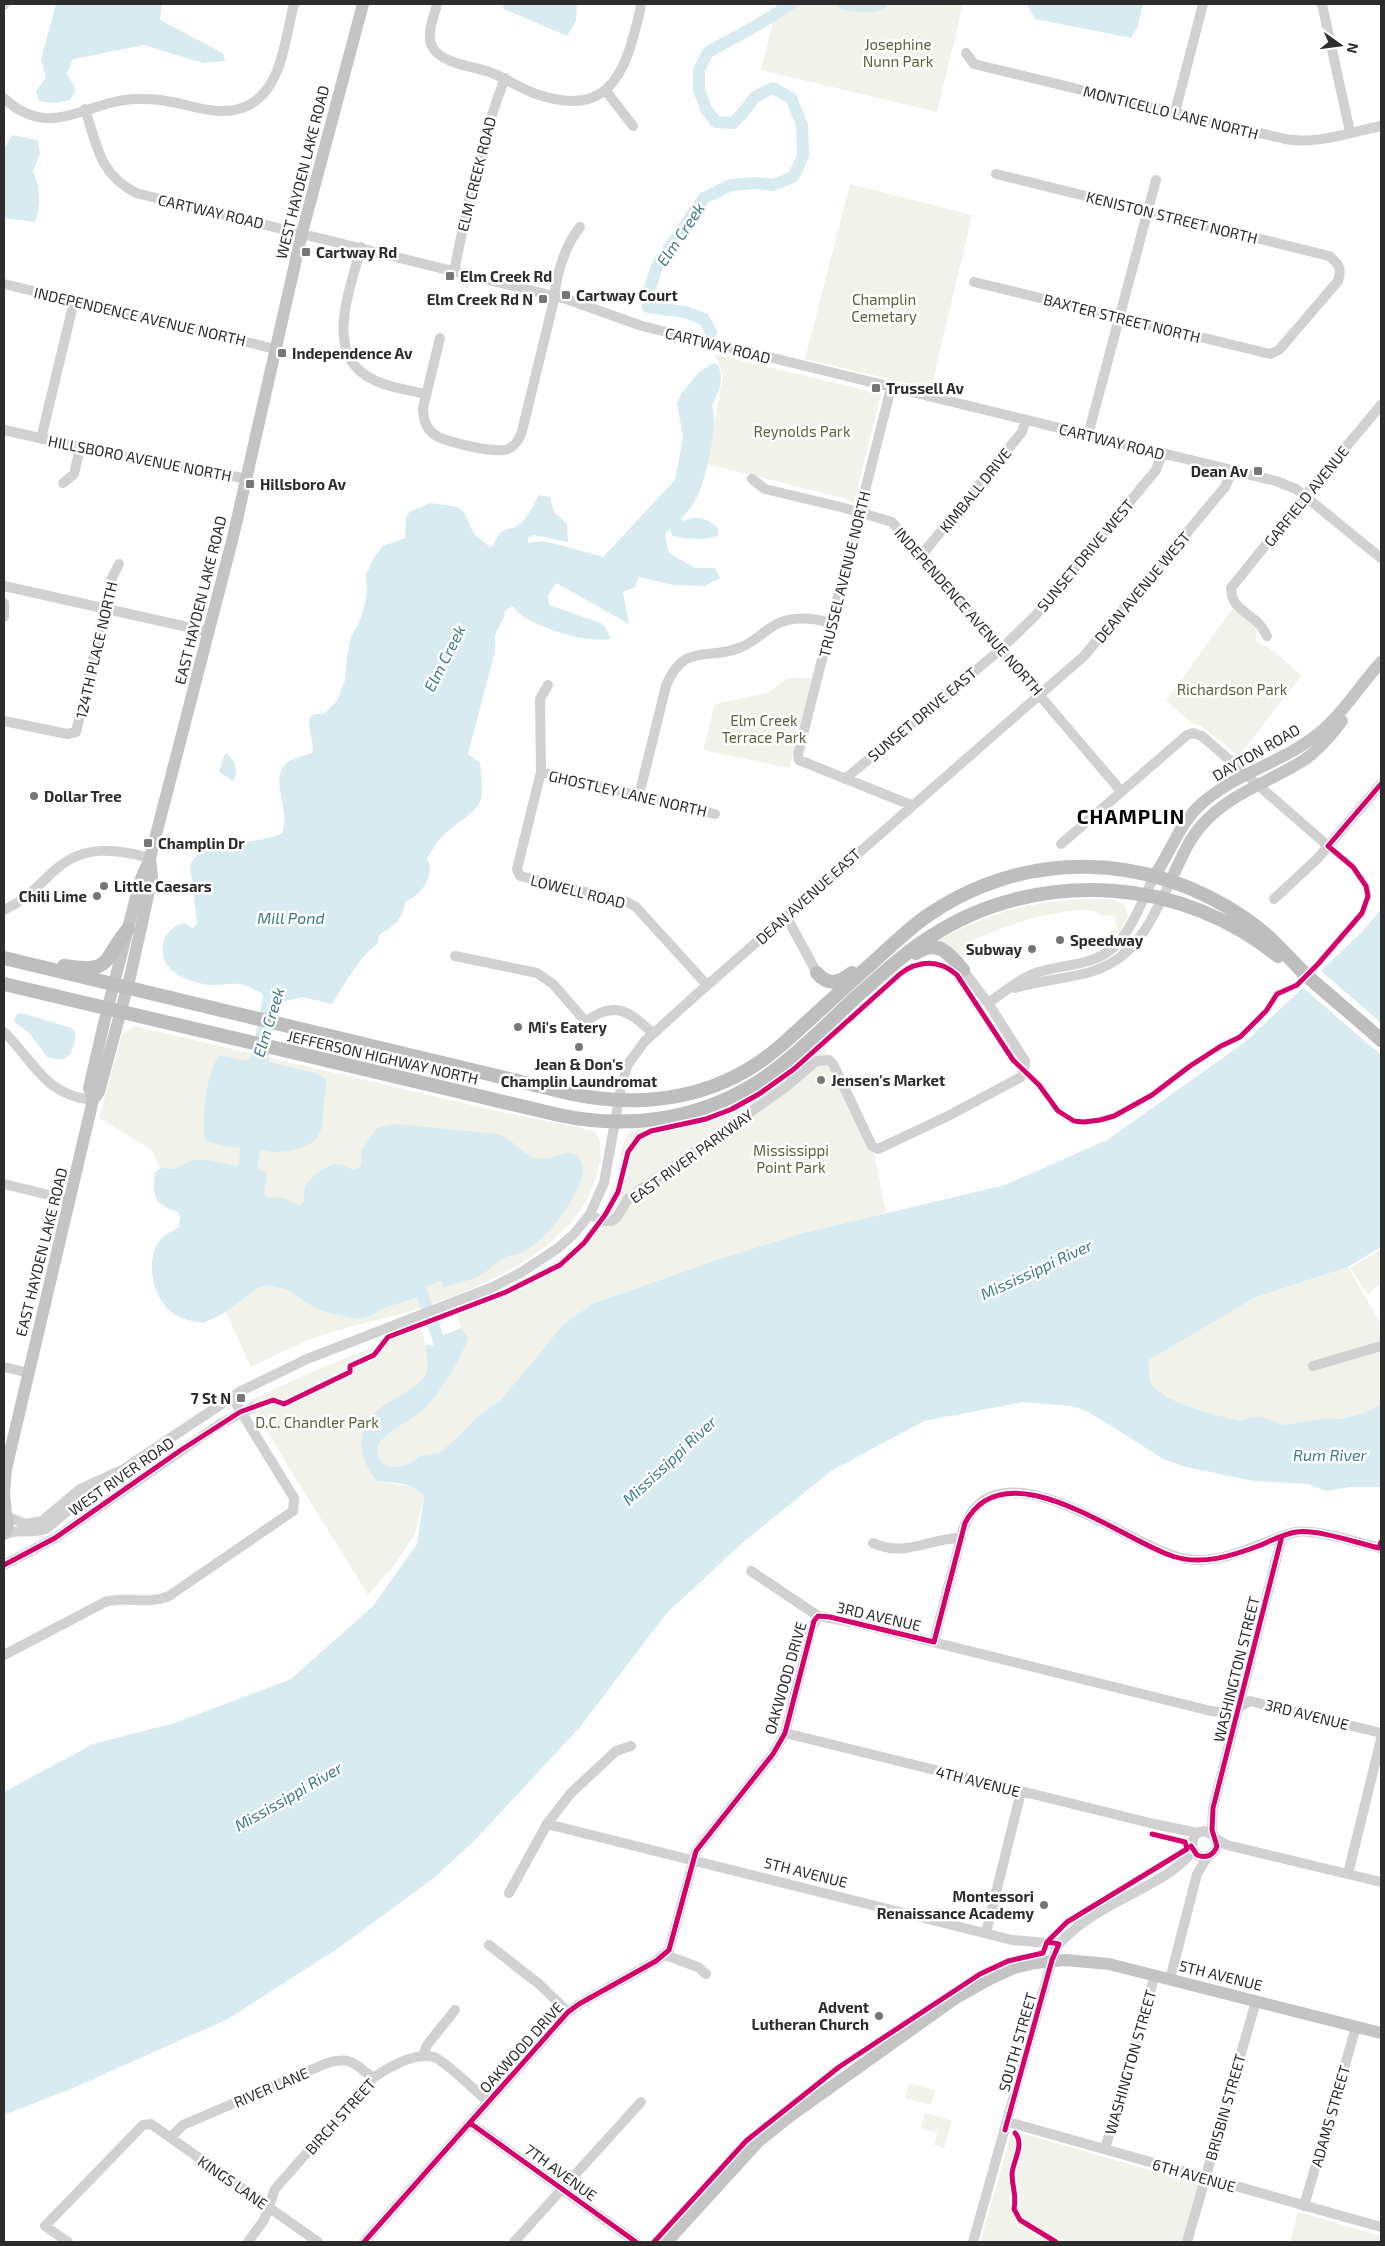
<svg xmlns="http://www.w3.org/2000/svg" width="1385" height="2246" viewBox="0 0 1385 2246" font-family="'Exo 2',sans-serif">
<rect width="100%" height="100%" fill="#fff"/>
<path fill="#f1f3eb" d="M777 4H963L937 112 761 70Z
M850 184 972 215 931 389 805 359Z
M714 354 881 394 854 503 843 498 707 464 723 374Z
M1232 609 1255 626 1257 643 1268 647 1302 675 1239 756 1200 725 1193 724 1166 701Z
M788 678H812L789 768 703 750 715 704 767 693Z
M1087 899H1112L1124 904 1128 917 1119 933 1111 936V930L1117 929 1114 915 1101 916 1098 912C1068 904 996 927 969 943V952L962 963 954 951 939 940C992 912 1027 902 1087 899Z
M134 1026 506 1113 587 1129 596 1133C605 1150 600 1165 594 1183 570 1253 476 1290 411 1311 381 1320 350 1325 320 1336 296 1344 274 1357 251 1367L152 1150 99 1118 122 1034Z
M821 1041 875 1156 886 1213 803 1233 722 1258 592 1304 563 1325 500 1401 477 1417 458 1438 439 1453 420 1456 411 1463 402 1466 392 1467 382 1463 378 1457 377 1446C392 1425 416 1417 433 1399 450 1381 458 1356 466 1334L461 1328 456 1308C500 1290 560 1269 590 1230 602 1215 612 1195 617 1176 621 1161 619 1140 633 1131 663 1123 694 1120 723 1109 760 1093 790 1067 821 1041Z
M1381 1249V1283L1368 1295 1350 1268Z
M1348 1267 1381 1324V1405L1363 1413 1341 1419 1326 1418 1283 1425 1260 1416 1252 1417 1239 1422C1216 1415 1165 1403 1152 1383 1148 1376 1149 1368 1149 1360L1256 1297Z
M421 1328C424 1339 430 1360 427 1370 422 1386 384 1408 371 1418L377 1481 418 1488 424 1496 415 1534 393 1567 368 1595 248 1401 321 1368Z
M909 2083 935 2090 931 2105 905 2098Z
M925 2113 952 2121 944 2148 934 2145 937 2133 921 2128Z
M1018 2132 1195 2183 1198 2186 1182 2242H980L1011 2134Z
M1298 2212 1381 2236V2242H1290Z"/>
<path fill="#d8ebf0" d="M56 4H162L160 20 223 53 225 61 203 63 144 45 73 59 67 73 76 90 70 100 53 103 39 101 36 91 46 78 41 59Z
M502 4H577L576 21 567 36 504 9Z
M1027 4H1143L1137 28 1131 38 1035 19Z
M12 135 38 140 40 154 33 171C41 188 41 205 35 222L4 218V149Z
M714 363 718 365C725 381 718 392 712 406 719 421 706 481 697 497 693 505 687 513 681 519L684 521C696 514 709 519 718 528V536C700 541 689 539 672 536L670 528 665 536 669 553 695 568H715L720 578 705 586 673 585 639 577 635 587 623 592 629 624 556 583 548 596 549 605 601 623 606 628 611 639C585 643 546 630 524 617 520 615 516 610 513 606L505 611 504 617 495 635V652L468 754 480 763C486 813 480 804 446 833 438 839 433 850 427 858 436 874 422 895 406 901 402 918 396 926 380 934L377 944C358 959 345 983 332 1004L302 997 283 1002 269 1041V1062L316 1073 326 1079C327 1086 325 1095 324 1102 322 1114 325 1125 318 1136 310 1150 278 1155 262 1150L260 1152 257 1168 266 1172C269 1182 261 1188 266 1197L284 1198 300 1206C306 1201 303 1194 305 1187 307 1179 329 1164 336 1164 342 1164 349 1168 355 1170 365 1165 360 1160 361 1151L377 1128 396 1124 498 1134C515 1139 524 1160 544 1159 555 1159 568 1146 579 1158 586 1167 582 1181 577 1190 564 1215 544 1242 519 1254 515 1256 511 1255 508 1256 495 1262 486 1274 473 1279 463 1282 453 1283 444 1288L441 1281 416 1290 418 1297 384 1308 373 1315 358 1319 330 1313 317 1309 286 1289 266 1285 257 1288 226 1312 204 1323C192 1322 181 1319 171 1312 152 1296 145 1260 160 1240 165 1233 172 1232 179 1227L180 1216 178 1212C154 1204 152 1197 155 1172L162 1167C180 1174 181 1161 196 1160 209 1159 224 1163 236 1167L239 1164 240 1148 219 1145 205 1140C202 1120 206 1072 219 1056 229 1055 238 1061 248 1060L251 1057 263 997 262 993C256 991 250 987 244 985 233 982 220 986 209 985 185 982 155 968 164 940 168 931 175 925 184 923L193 928 197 924 190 865C203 836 257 847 282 833 291 810 269 779 286 764 293 757 303 757 312 753 315 742 307 730 310 718L314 714H324L337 701 345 680 347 655 351 637 361 618 367 594 366 575 374 557 383 546 405 538 406 519 409 512 430 503 458 507 464 512 474 534 490 547 494 546C500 522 511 534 522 522 530 514 533 504 539 495L550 497 554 512 567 524 568 542 533 535 528 538V543L540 541 556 544 603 557 675 480 683 437 677 403 681 394 700 371Z
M225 753C234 757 240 773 233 781L219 772Z
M1381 909V1247L1348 1267 1256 1297 1149 1360C1149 1368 1148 1377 1152 1384 1167 1404 1216 1415 1239 1421L1252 1417 1260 1416 1283 1425 1326 1418 1341 1419 1363 1413 1381 1405V1487H1350L1326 1491 1308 1484 1254 1481 1186 1467 1163 1459 1105 1422 1084 1410 1072 1406 1023 1402 924 1421 831 1471 741 1544 666 1614 580 1727 476 1839 434 1878 337 1949 228 2019 73 2088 4 2115V1792L93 1744 174 1723 291 1679 373 1606 417 1544 424 1496C413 1482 394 1483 377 1481 358 1458 354 1431 378 1410 393 1397 414 1392 425 1375 430 1367 426 1354 426 1345L433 1346 434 1339 461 1328 468 1337C464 1355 439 1395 426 1407 410 1422 390 1428 377 1446L378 1457 382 1463 392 1467 402 1466 411 1463 420 1456 439 1453 457 1438 477 1417 500 1401 563 1325 592 1304 722 1258 803 1233 1005 1185 1107 1140 1245 1042 1363 931Z
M21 1013 72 1028 76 1036 71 1054 61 1060 47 1057 29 1033 14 1022 16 1015Z"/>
<path fill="#fff" d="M1319 969 1381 1023V1055L1301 986Z"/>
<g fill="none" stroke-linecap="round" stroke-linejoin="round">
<path stroke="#d8ebf0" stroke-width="12" d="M844 4C857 7 868 8 881 4
M711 332 704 319 685 312 648 307V293L658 264 704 198 731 185 755 183 773 185 793 177 803 156 802 125 791 98 773 88 755 97 742 114 733 123 716 122 706 109 699 90V70L708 52 761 23 791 4
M412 1274 417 1280 438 1338 440 1353"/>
<path stroke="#d1d1d1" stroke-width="10" d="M437 4C434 17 425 36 433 48 444 65 474 66 492 73 507 79 521 89 536 94 586 111 614 98 630 48 634 33 639 19 641 4
M1322 4 1350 132
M4 5V4
M966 53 974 64 1285 139C1317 145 1350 132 1381 126
M606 91 633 126
M4 98C15 109 28 116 44 118 73 120 105 99 137 99 144 99 152 99 160 100 189 103 220 120 249 105 283 87 285 37 294 4
M85 109C97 145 99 174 136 193L566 299 642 326 1276 481 1296 489 1381 558
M1175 112 1203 4
M361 247C351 289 321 356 374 380 390 388 409 390 426 394
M454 272C467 206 481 140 505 78
M974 282 1270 354 1279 350 1338 281C1342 268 1339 264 1329 256L996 174
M4 284 275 349
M440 338 423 408C423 419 426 429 435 435 446 442 496 454 508 449 515 446 520 438 522 431L553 304C556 277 563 248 580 227
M891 388 798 754 799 760 911 805
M4 430 146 462 194 468 247 479
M1088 435 1156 180
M41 439 74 301
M752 479 765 489 841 507 892 522 1121 791
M63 483 74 474 80 448
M920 557 1022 432 1026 420
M4 586 210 632
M4 603V617
M1267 636C1265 633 1263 628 1260 625 1249 612 1231 609 1231 588L1310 490 1381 405
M548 685 540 699 541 772 517 869 520 876 627 902 636 907 707 985
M4 721 67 734 76 732 112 578 119 564
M541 772 715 814
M845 779 1000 650 1035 616 1156 470 1162 453
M639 795 666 686C684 642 706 661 739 648 753 643 763 632 775 625 792 615 814 618 832 623
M1061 844 1187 735 1193 733 1202 736 1328 846
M1274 899 1318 858 1381 784
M4 910C28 899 36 887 55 870 84 844 116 849 150 858
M786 916 817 973
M455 956 537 973 553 984 586 1022C613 999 632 1012 653 1034
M1015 988C1039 981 1063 979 1087 973 1136 960 1151 921 1171 880
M988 1003C1002 994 1017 980 1033 974 1060 963 1094 968 1116 945 1134 926 1143 898 1155 875
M4 1032C34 1061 45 1096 93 1100
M4 1184 70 1200
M590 1214 601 1221H612L617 1217 628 1199 641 1189 786 1087 816 1061 829 1060 833 1064 872 1146 878 1149 948 1116 1021 1077 1024 1072 1025 1061 988 1003 963 970
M1313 1366 1381 1346
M4 1367 29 1373
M7 1516 25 1524 42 1521 80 1489 124 1469 241 1391 307 1359 493 1287 522 1272 558 1248 574 1234 590 1214 604 1183 622 1082 628 1064 645 1041 696 995 1084 656 1225 487 1232 471
M4 1535C17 1527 32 1535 46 1529L100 1484
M873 1543C905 1558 929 1538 961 1538
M4 1565 55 1538 220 1424 253 1407
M751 1571 818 1616 852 1622 1211 1711 1228 1713 1250 1701 1381 1733
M934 1642C941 1614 948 1586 956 1558 959 1545 961 1530 968 1518 1008 1445 1134 1551 1187 1559 1214 1563 1239 1553 1264 1543 1274 1539 1285 1534 1296 1532 1317 1529 1359 1543 1381 1548
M4 1655 105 1602C127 1596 149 1605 169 1596L293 1511 294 1498 232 1397
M785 1733 1154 1824 1198 1833
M547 1824 1012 1940 1059 1944
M1216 1839 1227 1845 1381 1882
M1191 1846 1197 1855C1206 1859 1214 1855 1217 1846L1212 1830 1213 1808 1282 1536
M1348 1874 1381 1739
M509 1893 547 1824 571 1793 616 1751 631 1746
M986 1933 1021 1792
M489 1945 539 1984 568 2012
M665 1955 698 1967 706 1974
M1170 1979 1197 1874 1208 1856
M423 2056 427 2045 455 2010
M1008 2122 1381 2227
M470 2123 636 2242
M171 2137 183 2125 327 2063C350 2056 355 2064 373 2078
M1105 2149 1155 1975
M1304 2206 1356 2027
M68 2242 45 2226 143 2125 151 2124 318 2242
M248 2242 264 2220 275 2189 373 2078C389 2067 414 2052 434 2057 444 2060 478 2093 488 2102
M364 2242 568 2012 579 2004 656 1961 669 1950 696 1851 773 1754 785 1733 812 1627 818 1616
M514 2242 641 2102
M973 2242 1052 1960C1054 1954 1056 1948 1060 1943 1087 1912 1136 1895 1170 1872 1175 1868 1184 1862 1188 1857 1196 1847 1187 1833 1205 1831L1214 1836
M1187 2242 1256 2001"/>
<path stroke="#c4c4c4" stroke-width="12" d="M1155 875C1170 853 1178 827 1198 807 1232 774 1282 763 1318 734 1343 714 1360 685 1381 662
M1171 880C1180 862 1187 842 1201 826 1228 794 1270 782 1304 760 1319 750 1331 735 1342 721
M93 1100 89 1088 104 1023 140 881 150 858 233 537 302 233 363 4
M4 1512C9 1519 9 1527 4 1533
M6 1515 4 1493 6 1469 93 1100 99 1092 130 977 146 905 152 877 150 858
M667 2242 759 2141 793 2114 956 1998 990 1979 1014 1968 1035 1963 1065 1960 1109 1964 1381 2033"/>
<path stroke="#bebebe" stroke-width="14" d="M916 953C937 938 950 954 963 970
M4 958 572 1094C646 1109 719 1098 778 1048 809 1021 839 992 870 965 888 949 905 932 924 918 1022 848 1149 851 1246 919 1269 934 1285 954 1304 973 1329 996 1356 1017 1381 1040
M64 966C114 974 102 959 128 929
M817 973C828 986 840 983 852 973
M4 984 559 1115C633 1131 709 1118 771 1073 801 1051 828 1023 855 998 879 977 903 954 930 937 985 901 1050 886 1115 891 1174 895 1232 919 1278 956"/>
<defs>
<path id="cycleway" d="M4 1565 55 1538 181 1450 240 1412 273 1400 284 1404 350 1372V1366L374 1355 388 1337 506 1292 560 1265 584 1243 605 1215 618 1192 628 1152 639 1137 651 1131 706 1119 732 1109 759 1094 794 1069 900 974C918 960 939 959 957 975L1013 1060 1039 1085 1058 1111 1074 1121 1084 1122 1100 1120 1114 1116 1152 1095 1190 1066 1221 1046 1240 1037 1266 1011 1277 994 1297 985 1318 964 1362 913 1368 896 1366 886 1353 867 1328 846 1381 784
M1191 1846 1197 1855C1206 1859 1214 1855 1217 1846L1212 1830 1213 1808 1282 1536
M470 2123 636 2242
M1005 2130 1052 1960 1059 1944 1047 1942
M1015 2133C1025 2144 1013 2161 1012 2174 1012 2188 1017 2194 1014 2209L1020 2220 1056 2242
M364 2242 568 2012 579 2004 656 1961 669 1950 696 1851 773 1754 785 1733 814 1621 818 1616 830 1617 934 1642 965 1523C1005 1447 1119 1538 1172 1556 1202 1566 1232 1556 1261 1545 1272 1540 1284 1534 1296 1532 1318 1529 1357 1543 1379 1548L1381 1542
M654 2242 746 2141 839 2067 980 1974 1008 1961 1043 1953 1047 1942 1067 1922 1187 1849 1185 1842 1152 1834"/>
</defs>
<use href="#cycleway" stroke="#fff" stroke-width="8"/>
<use href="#cycleway" stroke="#d6006c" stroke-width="5"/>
</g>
<g fill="#767676" stroke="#fff" stroke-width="2">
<rect x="301" y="247" width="10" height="10" rx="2.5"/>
<rect x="445" y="271" width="10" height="10" rx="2.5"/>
<rect x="561" y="290" width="10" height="10" rx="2.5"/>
<rect x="538" y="294" width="10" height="10" rx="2.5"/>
<rect x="277" y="348" width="10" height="10" rx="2.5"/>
<rect x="871" y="383" width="10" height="10" rx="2.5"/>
<rect x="1253" y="466" width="10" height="10" rx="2.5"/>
<rect x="245" y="479" width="10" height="10" rx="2.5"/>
<circle cx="34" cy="796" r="5"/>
<rect x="143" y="838" width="10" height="10" rx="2.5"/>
<circle cx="104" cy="886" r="5"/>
<circle cx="97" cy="896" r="5"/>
<circle cx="1060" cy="940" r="5"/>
<circle cx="1032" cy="949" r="5"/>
<circle cx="518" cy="1027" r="5"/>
<circle cx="579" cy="1047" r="5"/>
<circle cx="821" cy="1080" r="5"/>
<rect x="236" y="1393" width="10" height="10" rx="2.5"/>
<circle cx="1044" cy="1905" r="5"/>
<circle cx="879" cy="2016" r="5"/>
</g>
<g text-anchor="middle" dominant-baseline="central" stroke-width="5" stroke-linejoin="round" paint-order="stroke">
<g font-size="15" fill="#58653c" stroke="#fff">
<text x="898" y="44">Josephine<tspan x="898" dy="17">Nunn Park</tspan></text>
<text x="884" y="299">Champlin<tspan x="884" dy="17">Cemetary</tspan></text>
<text x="802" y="431">Reynolds Park</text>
<text x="1232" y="689">Richardson Park</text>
<text x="764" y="720">Elm Creek<tspan x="764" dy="17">Terrace Park</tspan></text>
<text x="791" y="1150">Mississippi<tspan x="791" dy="17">Point Park</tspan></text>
<text x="317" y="1422">D.C. Chandler Park</text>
</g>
<g font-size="15" fill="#2c2c2c" stroke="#fff">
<text transform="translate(1171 112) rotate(14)">MONTICELLO LANE NORTH</text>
<text transform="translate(302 172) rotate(-76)">WEST HAYDEN LAKE ROAD</text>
<text transform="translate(476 174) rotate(-76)">ELM CREEK ROAD</text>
<text transform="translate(211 211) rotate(13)">CARTWAY ROAD</text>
<text transform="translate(1172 217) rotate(14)">KENISTON STREET NORTH</text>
<text transform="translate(140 316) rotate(13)">INDEPENDENCE AVENUE NORTH</text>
<text transform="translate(1122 318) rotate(14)">BAXTER STREET NORTH</text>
<text transform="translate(718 345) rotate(14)">CARTWAY ROAD</text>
<text transform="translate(1112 441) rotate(14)">CARTWAY ROAD</text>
<text transform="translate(140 458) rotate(11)">HILLSBORO AVENUE NORTH</text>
<text transform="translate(975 490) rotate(-51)">KIMBALL DRIVE</text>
<text transform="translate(1306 496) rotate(-51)">GARFIELD AVENUE</text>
<text transform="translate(1085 555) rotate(-50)">SUNSET DRIVE WEST</text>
<text transform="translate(844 574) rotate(-76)">TRUSSEL AVENUE NORTH</text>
<text transform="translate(1142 587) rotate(-50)">DEAN AVENUE WEST</text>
<text transform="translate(200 600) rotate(-76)">EAST HAYDEN LAKE ROAD</text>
<text transform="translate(969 611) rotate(49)">INDEPENDENCE AVENUE NORTH</text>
<text transform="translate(96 650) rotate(-77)">124TH PLACE NORTH</text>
<text transform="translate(922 714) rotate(-40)">SUNSET DRIVE EAST</text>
<text transform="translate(1256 752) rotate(-30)">DAYTON ROAD</text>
<text transform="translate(628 793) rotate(13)">GHOSTLEY LANE NORTH</text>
<text transform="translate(578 891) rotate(14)">LOWELL ROAD</text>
<text transform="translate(808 896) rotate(-42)">DEAN AVENUE EAST</text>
<text transform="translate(383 1057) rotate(13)">JEFFERSON HIGHWAY NORTH</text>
<text transform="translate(691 1156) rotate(-36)">EAST RIVER PARKWAY</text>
<text transform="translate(41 1252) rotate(-76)">EAST HAYDEN LAKE ROAD</text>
<text transform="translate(121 1476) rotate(-35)">WEST RIVER ROAD</text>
<text transform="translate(879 1616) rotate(13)">3RD AVENUE</text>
<text transform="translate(1236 1669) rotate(-76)">WASHINGTON STREET</text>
<text transform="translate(785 1678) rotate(-74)">OAKWOOD DRIVE</text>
<text transform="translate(1307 1714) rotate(14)">3RD AVENUE</text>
<text transform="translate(978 1781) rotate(14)">4TH AVENUE</text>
<text transform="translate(806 1872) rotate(14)">5TH AVENUE</text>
<text transform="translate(1221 1975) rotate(14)">5TH AVENUE</text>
<text transform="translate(1017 2042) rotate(-74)">SOUTH STREET</text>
<text transform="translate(521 2047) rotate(-48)">OAKWOOD DRIVE</text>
<text transform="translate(1130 2062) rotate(-74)">WASHINGTON STREET</text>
<text transform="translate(271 2087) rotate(-23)">RIVER LANE</text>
<text transform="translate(1225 2107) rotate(-74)">BRISBIN STREET</text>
<text transform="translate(340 2116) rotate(-48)">BIRCH STREET</text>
<text transform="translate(1330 2116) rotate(-74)">ADAMS STREET</text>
<text transform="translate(561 2172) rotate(36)">7TH AVENUE</text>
<text transform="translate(1194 2175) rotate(16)">6TH AVENUE</text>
<text transform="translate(233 2182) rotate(35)">KINGS LANE</text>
</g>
<g font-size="15" font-weight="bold" fill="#2c2c2c" stroke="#fff" text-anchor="start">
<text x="316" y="252">Cartway Rd</text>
<text x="460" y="276">Elm Creek Rd</text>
<text x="576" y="295">Cartway Court</text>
<text x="533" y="299" text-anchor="end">Elm Creek Rd N</text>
<text x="292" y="353">Independence Av</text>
<text x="886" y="388">Trussell Av</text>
<text x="1248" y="471" text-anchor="end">Dean Av</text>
<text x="260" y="484">Hillsboro Av</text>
<text x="44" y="796">Dollar Tree</text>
<text x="158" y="843">Champlin Dr</text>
<text x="114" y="886">Little Caesars</text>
<text x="87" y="896" text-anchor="end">Chili Lime</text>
<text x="1070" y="940">Speedway</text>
<text x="1022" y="949" text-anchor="end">Subway</text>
<text x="528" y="1027">Mi's Eatery</text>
<text x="579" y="1064" text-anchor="middle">Jean &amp; Don's<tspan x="579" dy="17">Champlin Laundromat</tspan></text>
<text x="831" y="1080">Jensen's Market</text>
<text x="231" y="1398" text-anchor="end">7 St N</text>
<text x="1034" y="1896" text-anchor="end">Montessori<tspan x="1034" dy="17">Renaissance Academy</tspan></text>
<text x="869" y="2007" text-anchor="end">Advent<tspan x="869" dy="17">Lutheran Church</tspan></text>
</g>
<g font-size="16" font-style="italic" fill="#3f7b8a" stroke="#fff">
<text transform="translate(680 234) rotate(-56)">Elm Creek</text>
<text transform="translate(444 658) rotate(-63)">Elm Creek</text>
<text x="291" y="917">Mill Pond</text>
<text transform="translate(268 1022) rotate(-73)">Elm Creek</text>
<text transform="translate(1036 1269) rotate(-25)">Mississippi River</text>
<text x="1330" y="1454">Rum River</text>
<text transform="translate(669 1460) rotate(-43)">Mississippi River</text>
<text transform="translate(288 1796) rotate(-30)">Mississippi River</text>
</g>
<g font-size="20" font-weight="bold" letter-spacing="1" fill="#000" stroke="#fff">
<text x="1131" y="816">CHAMPLIN</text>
</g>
</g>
<rect width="1385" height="2246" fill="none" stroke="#2c2c2c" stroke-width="10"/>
<g transform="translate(1340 45) rotate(104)" stroke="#ffffff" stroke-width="4" paint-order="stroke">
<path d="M0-4L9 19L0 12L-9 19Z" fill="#2c2c2c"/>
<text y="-8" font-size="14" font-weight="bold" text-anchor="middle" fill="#2c2c2c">N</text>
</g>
</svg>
